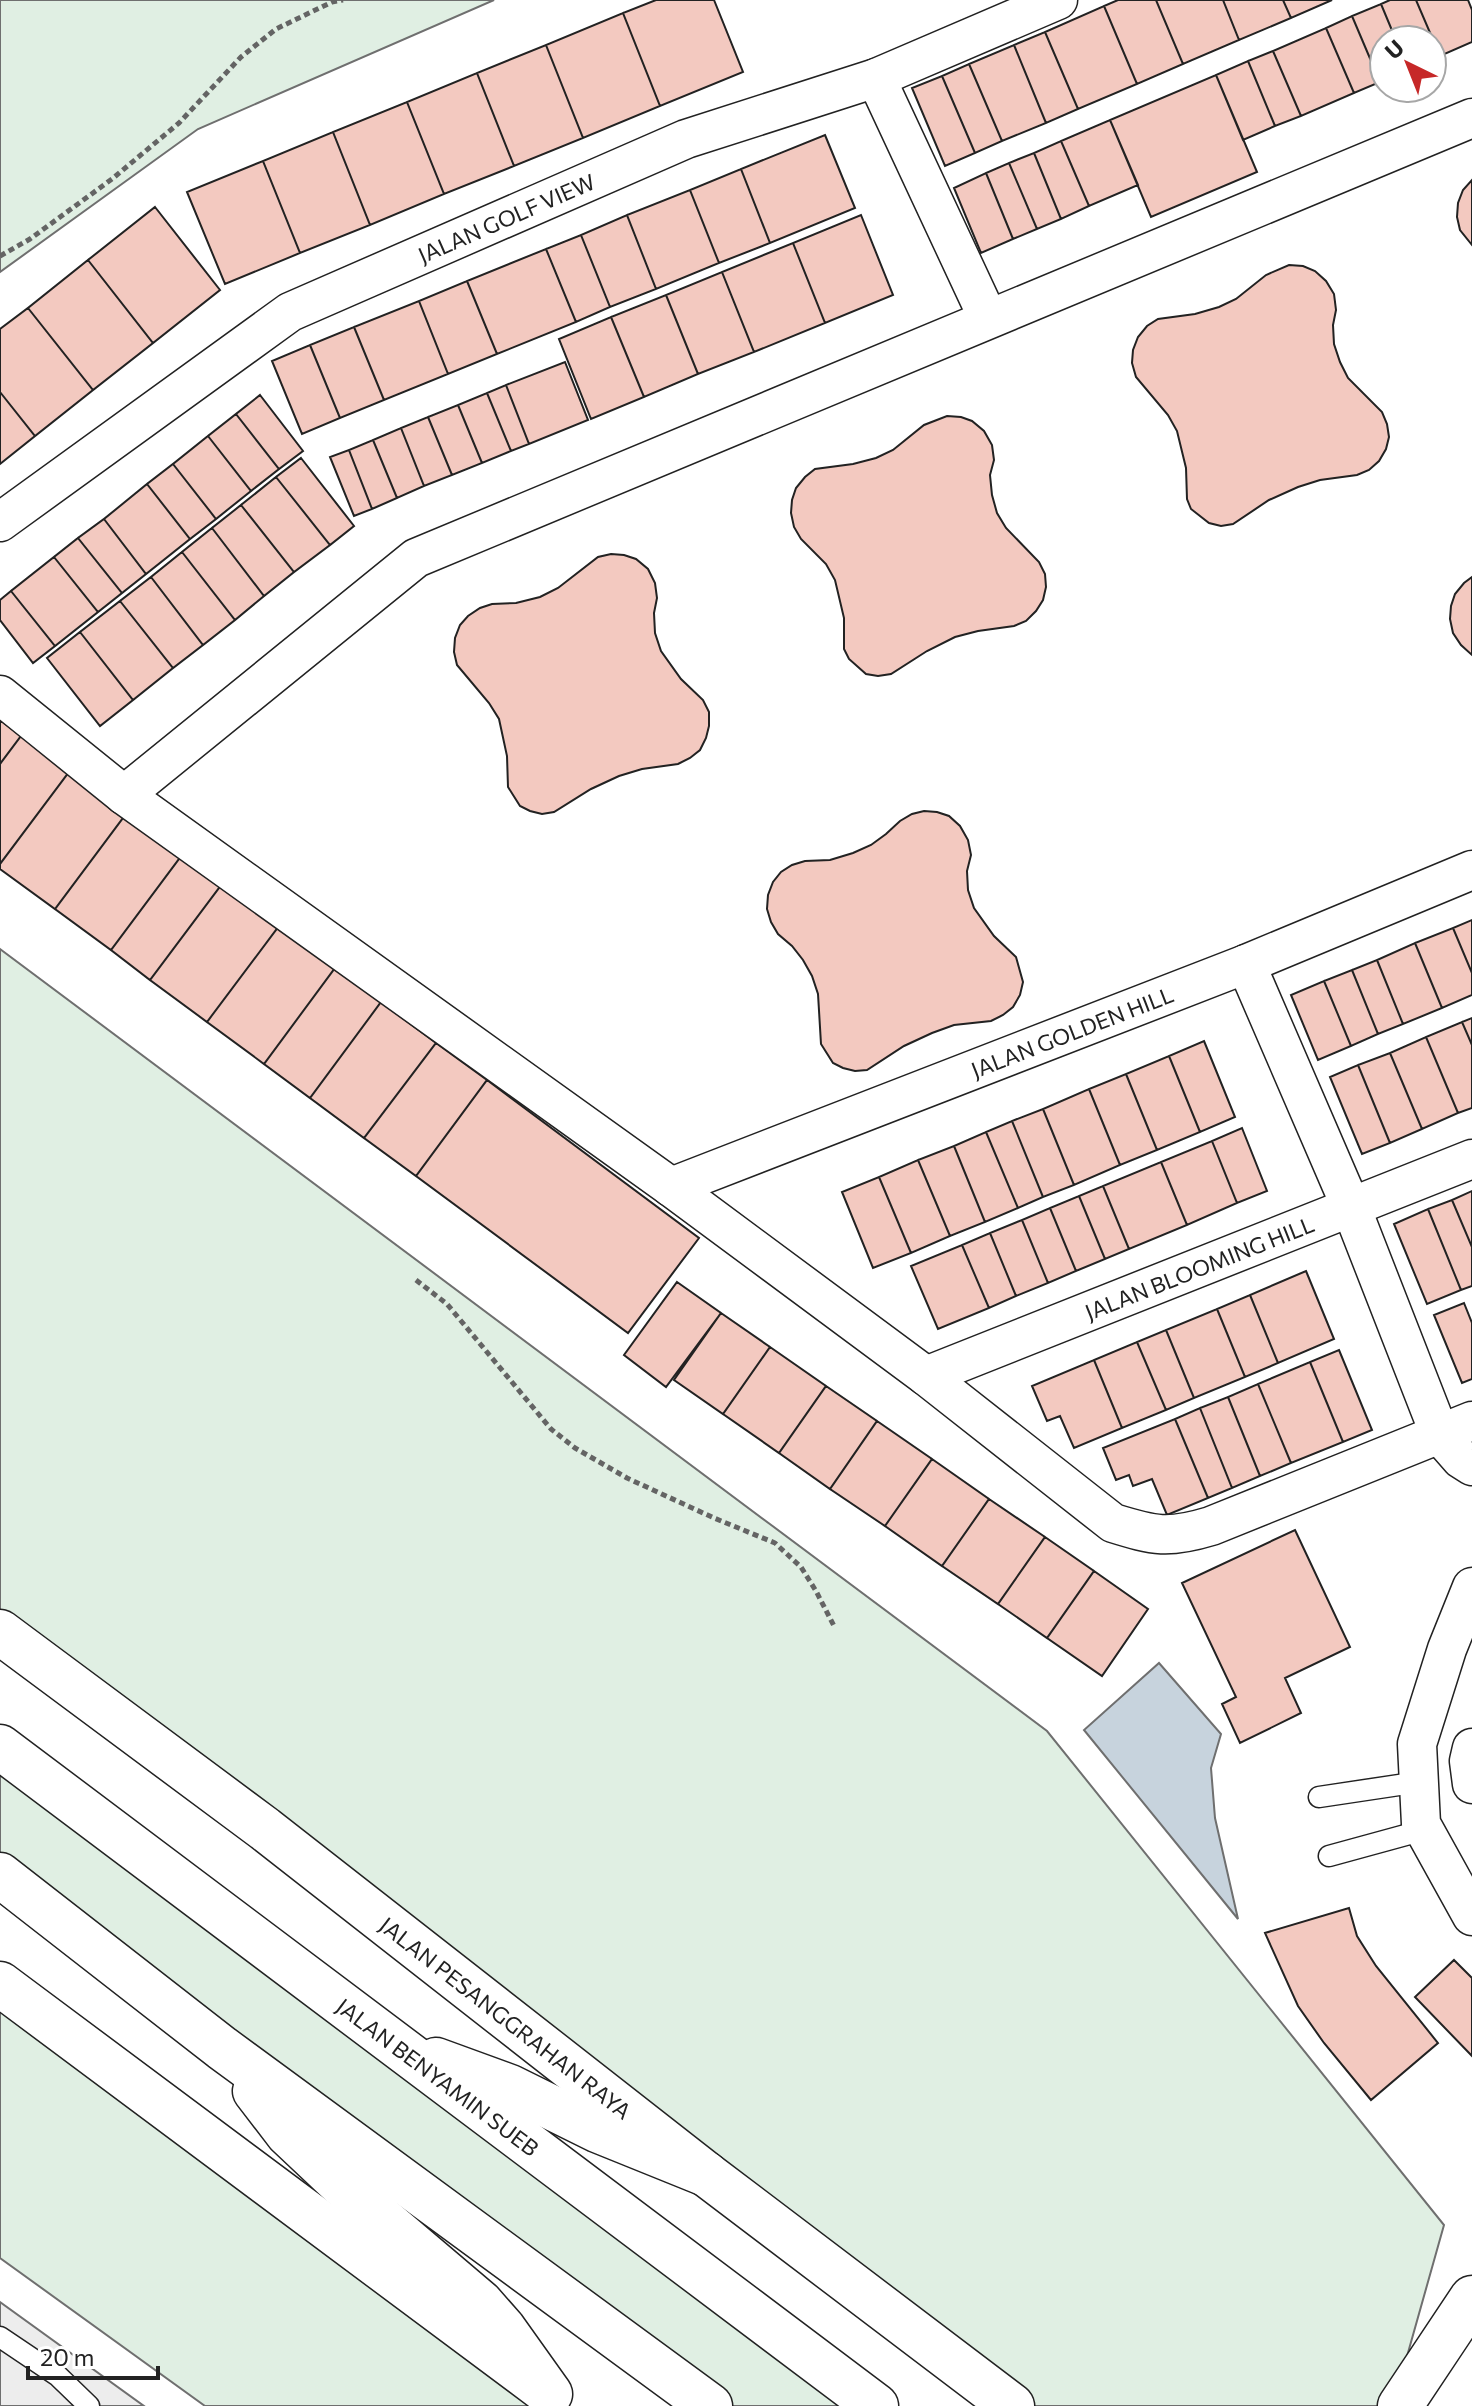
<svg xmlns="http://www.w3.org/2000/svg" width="1472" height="2406" viewBox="0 0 1472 2406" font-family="Commissioner,sans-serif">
<rect width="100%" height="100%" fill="#fff"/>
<path fill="#e0efe3" stroke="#6f6f6f" stroke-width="2" d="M0 0H494L198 129 0 272Z
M0 949 1047 1731 1444 2225 1393 2406H1011L0 1642Z
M0 1748 876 2406H710L0 1875Z
M0 2007 537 2406H205L0 2258Z"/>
<path fill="#ededed" stroke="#6f6f6f" stroke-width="2" d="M0 2302 144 2406H0Z"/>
<path fill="#c7d3dd" stroke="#6f6f6f" stroke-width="2" d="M1159 1663 1221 1734 1211 1768 1215 1818 1238 1919 1084 1730Z"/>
<path fill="#f3c9c0" stroke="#222" stroke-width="2" d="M656 0H714L743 72 660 106 623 13Z
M1118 0H1156L1183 64 1137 84 1104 6Z
M1156 0H1223L1239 40 1183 64Z
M1223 0H1283L1291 18 1239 40Z
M1283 0H1332L1291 18Z
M1390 0H1416L1440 56 1432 59V40H1396L1381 4Z
M1416 0H1468L1472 10V42L1440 56Z
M1381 4 1396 40H1384V80L1380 82 1352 16Z
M1104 6 1137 84 1078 109 1045 32Z
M623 13 660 106 583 138 546 45Z
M1352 16 1380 82 1354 93 1326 28Z
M1326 28 1354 93 1301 116 1273 51Z
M1045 32 1078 109 1046 123 1014 45Z
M546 45 583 138 514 166 477 73Z
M1014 45 1046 123 1002 141 969 64Z
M1273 51 1301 116 1275 126 1248 61Z
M1248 61 1275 126 1243 140 1216 75Z
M969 64 1002 141 975 153 942 76Z
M477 73 514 166 444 194 407 102Z
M1216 75 1257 172 1151 217 1110 120Z
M942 76 975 153 945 166 912 88Z
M407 102 444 194 370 225 333 132Z
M1110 120 1138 185 1089 206 1061 141Z
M333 132 370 225 300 253 263 161Z
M825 135 855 208 770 243 741 169Z
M1061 141 1089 206 1061 219 1034 153Z
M1034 153 1061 219 1037 229 1009 163Z
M263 161 300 253 225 284 187 192Z
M1009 163 1037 229 1013 239 986 173Z
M741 169 770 243 719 263 690 190Z
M986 173 1013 239 981 253 954 188Z
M1472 180V245L1460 230 1457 217 1458 203 1463 190Z
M690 190 719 263 656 289 627 215Z
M155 207 220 290 153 343 88 260Z
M627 215 656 289 610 307 581 235Z
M861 215 893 295 825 323 793 243Z
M581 235 610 307 576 322 546 249Z
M793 243 825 323 754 352 722 272Z
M546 249 576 322 497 354 467 281Z
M88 260 153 343 93 390 28 308Z
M1289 265 1303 266 1315 271 1326 281 1334 294 1336 310 1333 325 1334 344 1340 362 1348 378 1382 412 1387 424 1389 437 1386 449 1379 461 1369 470 1357 475 1320 480 1298 487 1269 500 1233 524 1221 526 1209 523 1191 509 1187 499 1186 468 1177 431 1168 415 1136 377 1132 363 1133 350 1138 337 1147 326 1158 319 1195 314 1219 307 1236 299 1266 275Z
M722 272 754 352 698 374 666 295Z
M467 281 497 354 448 374 419 301Z
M666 295 698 374 644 397 611 317Z
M419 301 448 374 384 400 354 327Z
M28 308 93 390 35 436 0 392V329Z
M611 317 644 397 591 419 559 339Z
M354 327 384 400 340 418 310 345Z
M310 345 340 418 302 434 272 361Z
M565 362 588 420 529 444 506 385Z
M506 385 529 444 511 451 487 393Z
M0 392 35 436 0 464Z
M487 393 511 451 482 463 458 405Z
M260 395 303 451 279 469 236 414Z
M458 405 482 463 452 475 428 417Z
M236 414 279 469 251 491 208 436Z
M947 416 961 417 972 421 984 431 992 445 994 460 990 475 992 495 997 513 1006 528 1039 562 1045 574 1046 587 1043 600 1036 611 1026 621 1014 626 978 631 955 637 927 651 891 674 878 676 866 674 849 659 844 649V618L835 580 826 564 801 539 794 527 791 513 792 500 796 488 805 477 815 469 853 464 876 458 893 450 924 425Z
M428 417 452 475 424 486 401 428Z
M401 428 424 486 397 498 373 440Z
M208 436 251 491 216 519 173 464Z
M373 440 397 498 372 509 349 450Z
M349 450 372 509 354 516 330 457Z
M301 458 354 526 330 545 276 477Z
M173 464 216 519 190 539 147 484Z
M276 477 330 545 294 572 241 505Z
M147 484 190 539 146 574 104 519Z
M241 505 294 572 264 596 212 528Z
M104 519 146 574 122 593 78 538Z
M212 528 264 596 235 620 182 552Z
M78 538 122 593 98 612 54 557Z
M182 552 235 620 203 645 151 577Z
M611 554 624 555 636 559 648 569 655 583 657 598 654 613 655 633 661 651 681 679 703 700 709 712V726L706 738 700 750 690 758 678 764 642 769 619 776 591 789 554 812 542 814 530 811 520 806 508 787 507 756 499 719 489 703 457 665 454 652 455 638 460 625 468 616 480 608 492 604 516 603 540 597 558 588 598 557Z
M54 557 98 612 55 646 11 591Z
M151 577 203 645 173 668 120 601Z
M1472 577V655L1461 645 1453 633 1450 619 1451 606 1455 594 1464 583Z
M11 591 55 646 33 663 0 620V600Z
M120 601 173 668 133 700 80 632Z
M80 632 133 700 100 726 47 658Z
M0 720 21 736 0 764Z
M21 736 69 772 0 864V764Z
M69 772 126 814 55 909 0 869V864Z
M924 811 937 812 949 816 960 826 968 840 971 855 967 871 968 890 974 908 994 936 1016 957 1023 982 1020 995 1013 1007 1003 1015 991 1021 954 1025 932 1033 904 1046 867 1070 855 1071 843 1068 833 1063 821 1044 818 994 812 976 803 960 792 946 778 934 771 922 767 909 768 895 773 882 781 872 792 865 805 861 830 860 853 853 871 845 886 834 900 821 912 814Z
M126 814 182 855 111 950 55 909Z
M182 855 222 884 150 980 111 950Z
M222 884 279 926 207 1022 150 980Z
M1472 920V973L1453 928Z
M279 926 335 968 264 1064 207 1022Z
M1453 928 1472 973V995L1442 1008 1415 943Z
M1415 943 1442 1008 1403 1024 1377 960Z
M1377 960 1403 1024 1378 1034 1352 970Z
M335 968 381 1002 310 1098 264 1064Z
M1352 970 1378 1034 1351 1046 1324 981Z
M1324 981 1351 1046 1318 1060 1291 995Z
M381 1002 436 1043 364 1138 310 1098Z
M1472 1018V1045L1462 1022Z
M1462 1022 1472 1045V1108L1458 1113 1426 1037Z
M1426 1037 1458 1113 1422 1129 1390 1053Z
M1204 1041 1235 1117 1200 1132 1169 1056Z
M436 1043 487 1080 416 1176 364 1138Z
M1390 1053 1422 1129 1390 1143 1358 1065Z
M1169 1056 1200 1132 1157 1150 1126 1074Z
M1358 1065 1390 1143 1362 1154 1330 1077Z
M1126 1074 1157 1150 1120 1165 1089 1089Z
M487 1080 699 1238 628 1333 416 1176Z
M1089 1089 1120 1165 1074 1185 1043 1109Z
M1043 1109 1074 1185 1043 1197 1012 1121Z
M1012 1121 1043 1197 1018 1208 986 1132Z
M1242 1128 1267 1191 1237 1203 1212 1141Z
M986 1132 1018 1208 985 1222 954 1146Z
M1212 1141 1237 1203 1187 1225 1161 1162Z
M954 1146 985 1222 950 1236 918 1160Z
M918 1160 950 1236 911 1253 879 1177Z
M1161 1162 1187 1225 1129 1249 1103 1186Z
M879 1177 911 1253 873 1268 842 1192Z
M1103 1186 1129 1249 1105 1259 1079 1196Z
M1472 1191V1247L1452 1200Z
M1079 1196 1105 1259 1076 1271 1050 1208Z
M1452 1200 1472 1247V1286L1461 1290 1428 1209Z
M1050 1208 1076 1271 1048 1283 1022 1220Z
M1428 1209 1461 1290 1427 1304 1394 1224Z
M1022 1220 1048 1283 1016 1296 990 1233Z
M990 1233 1016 1296 989 1308 962 1245Z
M962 1245 989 1308 938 1329 911 1266Z
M1306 1271 1334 1339 1278 1363 1250 1295Z
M677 1282 721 1313 666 1387 624 1355Z
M1250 1295 1278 1363 1245 1377 1217 1309Z
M1464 1303 1472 1323V1379L1462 1383 1434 1315Z
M1217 1309 1245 1377 1194 1398 1166 1330Z
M721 1313 770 1347 723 1414 674 1380Z
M1166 1330 1194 1398 1166 1410 1137 1342Z
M1137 1342 1166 1410 1122 1428 1094 1360Z
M770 1347 826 1386 779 1453 723 1414Z
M1339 1350 1372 1430 1343 1442 1310 1362Z
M1094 1360 1122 1428 1074 1448 1060 1416 1047 1421 1032 1386Z
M1310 1362 1343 1442 1291 1463 1258 1384Z
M1258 1384 1291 1463 1260 1476 1228 1397Z
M826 1386 877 1421 830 1489 779 1453Z
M1228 1397 1260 1476 1232 1488 1200 1408Z
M1200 1408 1232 1488 1208 1498 1175 1419Z
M1175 1419 1208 1498 1167 1515 1152 1479 1133 1486 1129 1475 1116 1480 1103 1448Z
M877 1421 932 1459 885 1526 830 1489Z
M932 1459 989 1499 942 1566 885 1526Z
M989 1499 1045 1537 998 1604 942 1566Z
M1295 1530 1350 1647 1285 1678 1301 1713 1240 1743 1222 1704 1236 1697 1182 1583Z
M1045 1537 1094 1571 1047 1638 998 1604Z
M1094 1571 1148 1609 1102 1676 1047 1638Z
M1349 1908 1357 1936 1376 1966 1438 2043 1371 2100 1324 2043 1298 2006 1265 1933Z
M1454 1960 1472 1978V2056L1415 1997Z"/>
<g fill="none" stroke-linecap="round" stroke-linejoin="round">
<defs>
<path id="lane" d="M1319 1797 1419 1782
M1329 1856 1424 1830
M0 2337 58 2376 89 2406"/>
<g id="street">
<path d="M876 78 988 318"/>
<path id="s1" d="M0 522 290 312 686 139 876 78 1058 0"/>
<path d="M0 695 124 795 671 1187 926 1376 1113 1523C1155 1536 1168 1539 1211 1526L1472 1421"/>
<path d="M124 795 416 558 1472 118"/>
<path d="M1246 964 1351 1207 1440 1435 1461 1459 1472 1466"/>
<path id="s2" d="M671 1187 1246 964 1472 870"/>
<path id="s3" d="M926 1376 1472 1159"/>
<path d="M1472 1587 1447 1649 1417 1744 1421 1824 1472 1916"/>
<path d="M1472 1748 1469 1761 1472 1784"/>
</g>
<g id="secondary">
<path id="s4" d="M0 1632 265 1829 706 2174 1012 2406"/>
<path d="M0 1984 542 2388"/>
<path d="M1400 2406 1472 2298"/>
</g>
<g id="primary">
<path id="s5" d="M0 1747 876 2406"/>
<path d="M0 1875 222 2048 710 2406"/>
<path d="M436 2060 510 2087 597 2130 706 2174"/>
<path d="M255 2091 288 2134 341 2184 481 2303 503 2328 550 2394"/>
</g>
</defs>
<use href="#lane" stroke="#222" stroke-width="23"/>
<use href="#street" stroke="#222" stroke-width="41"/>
<use href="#secondary" stroke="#222" stroke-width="47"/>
<use href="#primary" stroke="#222" stroke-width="47"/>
<path stroke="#646464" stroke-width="5" stroke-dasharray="6 4" stroke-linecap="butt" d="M0 256 30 239 112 179 179 123 241 57 276 29 332 2 343 0
M416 1280 447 1304 551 1429 575 1448 627 1478 714 1518 775 1543 801 1567 816 1591 834 1626"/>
<use href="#lane" stroke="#fff" stroke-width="20"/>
<use href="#street" stroke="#fff" stroke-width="38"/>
<use href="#secondary" stroke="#fff" stroke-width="44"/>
<use href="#primary" stroke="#fff" stroke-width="44"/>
</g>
<g text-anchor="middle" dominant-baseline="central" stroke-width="6" stroke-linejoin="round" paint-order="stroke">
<g font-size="22" fill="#222" stroke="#fff">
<text stroke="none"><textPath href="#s1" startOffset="594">JALAN GOLF VIEW</textPath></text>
<text stroke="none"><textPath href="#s2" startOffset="430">JALAN GOLDEN HILL</textPath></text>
<text stroke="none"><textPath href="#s3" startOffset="294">JALAN BLOOMING HILL</textPath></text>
<text stroke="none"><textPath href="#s4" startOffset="636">JALAN PESANGGRAHAN RAYA</textPath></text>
<text stroke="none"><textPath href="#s5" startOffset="548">JALAN BENYAMIN SUEB</textPath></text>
</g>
</g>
<g transform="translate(1408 64) rotate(317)"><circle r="38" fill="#ffffff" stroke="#a7a7a7" stroke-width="2"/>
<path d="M0-6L14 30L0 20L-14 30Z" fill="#c62828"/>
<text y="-12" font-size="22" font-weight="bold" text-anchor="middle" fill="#222222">U</text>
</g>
<path d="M28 2366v12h130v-12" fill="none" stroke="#222222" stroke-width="4"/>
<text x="40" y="2366" font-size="24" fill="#222222" stroke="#ffffff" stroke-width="6" paint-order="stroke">20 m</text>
</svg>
